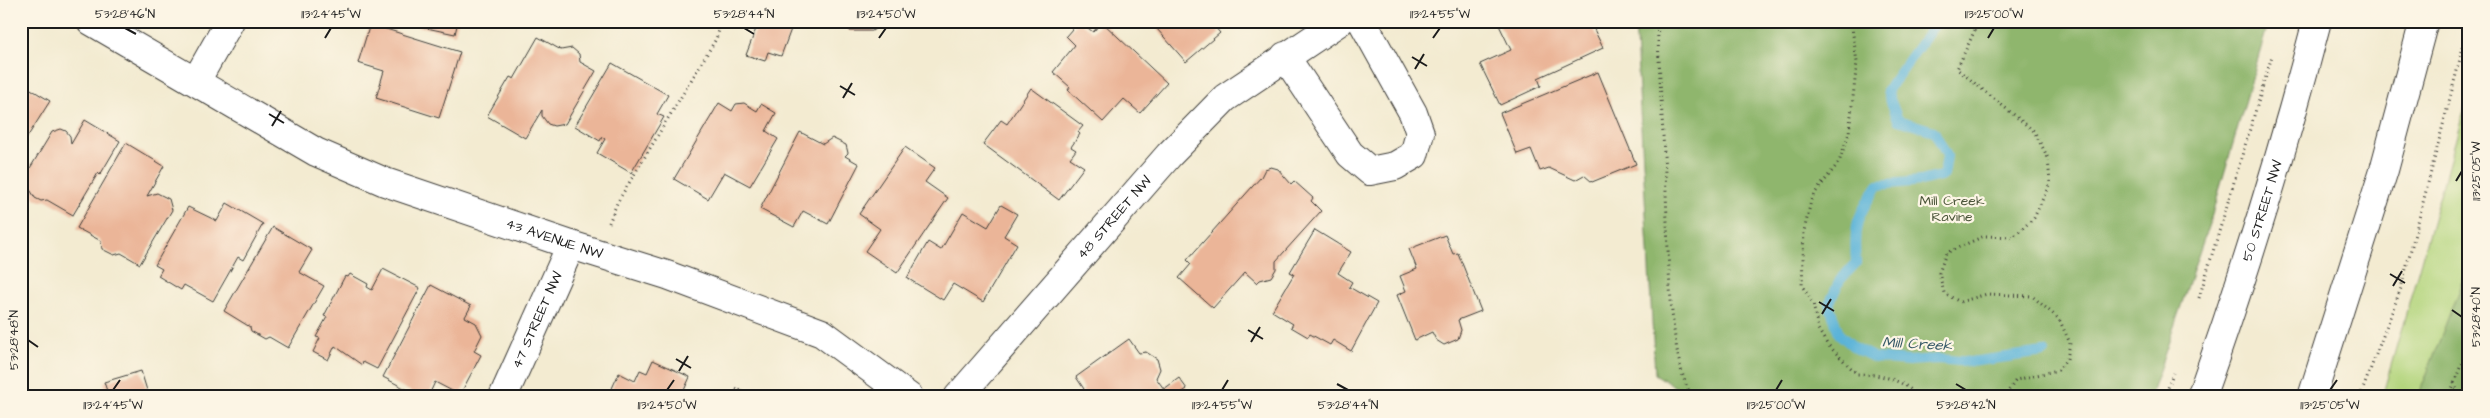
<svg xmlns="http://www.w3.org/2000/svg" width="2490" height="418" viewBox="0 0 2490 418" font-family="'Architects Daughter',sans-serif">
<rect width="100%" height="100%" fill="#fcf5e5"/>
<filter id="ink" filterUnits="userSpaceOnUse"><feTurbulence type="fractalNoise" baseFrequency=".02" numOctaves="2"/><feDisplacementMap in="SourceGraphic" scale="10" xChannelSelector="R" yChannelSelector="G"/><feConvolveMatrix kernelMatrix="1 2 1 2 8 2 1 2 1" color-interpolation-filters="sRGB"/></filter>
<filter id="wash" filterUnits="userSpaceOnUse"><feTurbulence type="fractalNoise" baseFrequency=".0096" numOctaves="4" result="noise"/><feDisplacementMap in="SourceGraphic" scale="20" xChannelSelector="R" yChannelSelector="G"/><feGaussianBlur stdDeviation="1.12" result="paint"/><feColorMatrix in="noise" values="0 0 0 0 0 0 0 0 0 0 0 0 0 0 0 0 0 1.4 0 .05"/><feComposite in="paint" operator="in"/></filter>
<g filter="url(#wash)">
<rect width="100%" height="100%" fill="#f3ebd1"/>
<path fill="#b4d57e" stroke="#68784d" d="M2469 93V397H2382Z"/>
<path fill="#8fb66d" stroke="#566944" d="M1635 21H2269L2212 215 2150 397H1691L1655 374Z
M2469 263V397H2418Z"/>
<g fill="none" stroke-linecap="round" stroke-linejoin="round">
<path stroke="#5ab3d8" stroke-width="10" d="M1937 21 1887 91 1898 120 1934 131 1947 156 1944 175 1921 181 1878 185C1857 216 1853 225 1856 263L1840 280 1829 304 1839 334 1855 348 1875 358 1909 361 1938 359 1970 362 2044 352"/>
</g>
<g id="blocks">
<path fill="#ebb598" d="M393 21H458L455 34Z
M759 21H794L781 56 768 52 765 61 746 55Z
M843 21H879V26L872 31H850Z
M1079 21 1093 32 1102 22 1167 83 1140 113 1124 99 1103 122 1068 90 1070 87 1053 72 1075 45 1066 36Z
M1159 21H1215L1217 23 1214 26 1220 33 1186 62 1157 29 1162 25Z
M1497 21H1578L1577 25 1590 21 1603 48 1538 78 1541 86 1500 105 1480 64 1511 50Z
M370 24 460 52 439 118 376 98 384 71 358 63Z
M538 37 561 50 572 48 579 54 580 62 596 71 565 124 554 126 548 124 542 116V110L525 138 487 116 510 77 514 79Z
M612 63 668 95 657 114 664 117 631 173 597 153 605 139 602 137 600 141 575 126Z
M1598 72 1636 164 1592 182 1584 175 1575 180 1549 168 1540 171 1531 149 1517 154 1500 113Z
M21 83 50 101 21 147Z
M1031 88 1083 126 1078 132 1080 134 1071 147 1076 150 1070 158 1084 167 1059 200 983 144 1001 120 1007 124Z
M719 103 732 111 736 104 744 103 757 111 761 104 776 113 766 131 778 139 750 186 724 172 708 199 674 179Z
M85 120 120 141 100 175 98 173 73 215 47 200 41 201 35 198 31 191 21 183 52 132 61 129 66 131 70 136 71 144Z
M800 132 823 144 832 138 846 145 848 153 845 156 859 164 828 224 803 211 794 227 760 209Z
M126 143 164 166 147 196 157 193 169 199 172 210 140 264 121 253 114 255 102 249 101 241 77 228Z
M905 147 935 168 925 182 948 198 897 273 865 251 880 229 859 214Z
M1271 167 1278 169 1291 184 1294 181 1313 198 1311 201 1321 211 1276 261V269L1271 277 1260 280 1257 283 1245 272 1213 308 1179 278 1191 264 1187 260 1261 177 1265 169Z
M227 203 263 224 243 260 238 257 213 301 184 285 181 290 158 276 162 269 155 265 188 207 217 221Z
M1001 205 1017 214 1004 236 1017 244 983 302 953 284 943 300 907 278 928 242 941 250 963 212 988 227Z
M273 227 312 250 299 272 324 286 288 348 269 337 265 339 251 331 250 327 224 311Z
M1315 230 1351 252 1338 273 1352 282 1349 287 1377 303 1351 351 1333 340 1330 345 1310 334 1308 337 1291 327 1293 324 1272 311 1294 274 1290 272Z
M1445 235 1453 254 1458 253 1481 311 1458 320 1461 330 1458 339 1444 345 1436 340 1432 332 1415 340 1397 295 1406 291 1400 276 1417 269 1409 249Z
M383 269 420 288 377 369 363 362 362 365 335 346 328 360 313 352 320 338 316 337 327 317 324 316 345 276 348 277 350 274 368 284 367 287 372 290Z
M431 285 471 306 465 317 476 323 482 335 474 351 481 355 460 395 435 382 428 397H421L383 377Z
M1129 339 1139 353 1146 352 1157 359 1160 369 1156 378 1164 389 1179 378 1187 389 1175 397H1086L1082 391 1084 389 1076 377Z
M653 360 690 377 681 397H608L619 373 635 381 640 370 647 373Z
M141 371 149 397H109L104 382Z
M737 388 758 397H733Z"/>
</g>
</g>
<g filter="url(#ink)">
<use href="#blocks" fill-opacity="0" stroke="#3c3b37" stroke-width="1"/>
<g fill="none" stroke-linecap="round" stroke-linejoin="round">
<defs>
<g id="minor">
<path id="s1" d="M91 21 316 152 385 182 571 245 667 275 822 333 909 397"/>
<path d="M1285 56 1350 154 1370 171 1395 166 1414 155 1420 133 1413 113 1362 21"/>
<path d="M196 81 230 21"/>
<path id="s2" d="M503 397 571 245"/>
<path id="s3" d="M958 397 1169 155 1225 98 1340 21"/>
</g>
<g id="major">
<path id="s4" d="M2201 397C2245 273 2284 148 2317 21"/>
<path d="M2312 397 2384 170 2424 21"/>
</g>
</defs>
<use href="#minor" stroke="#3c3b37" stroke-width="30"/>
<use href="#major" stroke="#3c3b37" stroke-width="30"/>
<path stroke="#3c3b37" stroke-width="3" stroke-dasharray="1 4" stroke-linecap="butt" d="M1657 21C1660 78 1663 135 1666 192 1668 236 1668 366 1693 397
M1851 21 1857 62 1849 133 1839 162 1812 197 1804 231 1802 286 1813 303 1818 329 1827 344 1857 374C1881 374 1902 379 1919 397
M1979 21 1957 69 2034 131 2048 158 2050 183 2034 218 2013 237 1984 236 1946 253 1939 273 1944 293 1960 302 1987 294 2032 296 2059 319 2070 343 2067 359 2058 370 2016 380 2004 397
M609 223 617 203 716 39 722 21
M2199 298 2272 56
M2454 383 2458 392 2464 397
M2165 397 2173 373
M2360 397 2401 288 2469 24
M2449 397 2464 357 2469 352"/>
<use href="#minor" stroke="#fff" stroke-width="28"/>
<use href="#major" stroke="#fff" stroke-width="28"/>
</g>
</g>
<path fill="none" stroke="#1c1c1c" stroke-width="2" d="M125 28 136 34M744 28 754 34M325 38 331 28M879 38 886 28M1433 38 1440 28M1988 38 1994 28M1412 57 1427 66M1415 69 1424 54M840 86 855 95M843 98 852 83M269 114 284 123M272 126 281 111M2456 181 2462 171M2390 274 2405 283M2393 286 2402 271M1819 302 1834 311M2452 310 2462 317M1822 314 1831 299M1248 330 1263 339M28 340 38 347M1251 342 1260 327M676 359 691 368M679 371 688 356M1337 384 1348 390M1956 384 1966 390M113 390 120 380M667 390 674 380M1222 390 1228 380M1776 390 1782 380M2330 390 2337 380"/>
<g text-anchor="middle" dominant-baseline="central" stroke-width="4.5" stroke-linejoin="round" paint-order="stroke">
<g font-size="14" fill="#4a5439" stroke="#fcf5e5">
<text x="1952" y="201">Mill Creek<tspan x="1952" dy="16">Ravine</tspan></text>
</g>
<g font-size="14" fill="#1c1c1c" stroke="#fcf5e5">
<text stroke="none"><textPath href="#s4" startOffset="196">50 STREET NW</textPath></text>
<text stroke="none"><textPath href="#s3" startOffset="238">48 STREET NW</textPath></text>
<text stroke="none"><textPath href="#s1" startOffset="514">43 AVENUE NW</textPath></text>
<text stroke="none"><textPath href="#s2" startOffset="84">47 STREET NW</textPath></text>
</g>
<g font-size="15" font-style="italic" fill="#355867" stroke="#fcf5e5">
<text transform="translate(1917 344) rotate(3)">Mill Creek</text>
</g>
</g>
<rect width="2490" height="418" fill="none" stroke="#fcf5e5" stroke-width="55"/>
<rect x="28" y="28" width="2434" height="362" fill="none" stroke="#1c1c1c" stroke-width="2"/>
<g font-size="12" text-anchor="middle" fill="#1c1c1c">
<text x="125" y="18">53°28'46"N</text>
<text x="331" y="18">113°24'45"W</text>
<text x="744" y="18">53°28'44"N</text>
<text x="886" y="18">113°24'50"W</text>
<text x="1440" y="18">113°24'55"W</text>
<text x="1994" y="18">113°25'00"W</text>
<text transform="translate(2476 171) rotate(-90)" y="4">113°25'05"W</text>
<text transform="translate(2476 317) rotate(-90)" y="4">53°28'40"N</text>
<text transform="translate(14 340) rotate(-90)" y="4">53°28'48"N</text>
<text x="113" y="409">113°24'45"W</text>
<text x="667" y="409">113°24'50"W</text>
<text x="1222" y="409">113°24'55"W</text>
<text x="1348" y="409">53°28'44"N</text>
<text x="1776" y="409">113°25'00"W</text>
<text x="1966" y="409">53°28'42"N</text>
<text x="2330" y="409">113°25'05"W</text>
</g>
</svg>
